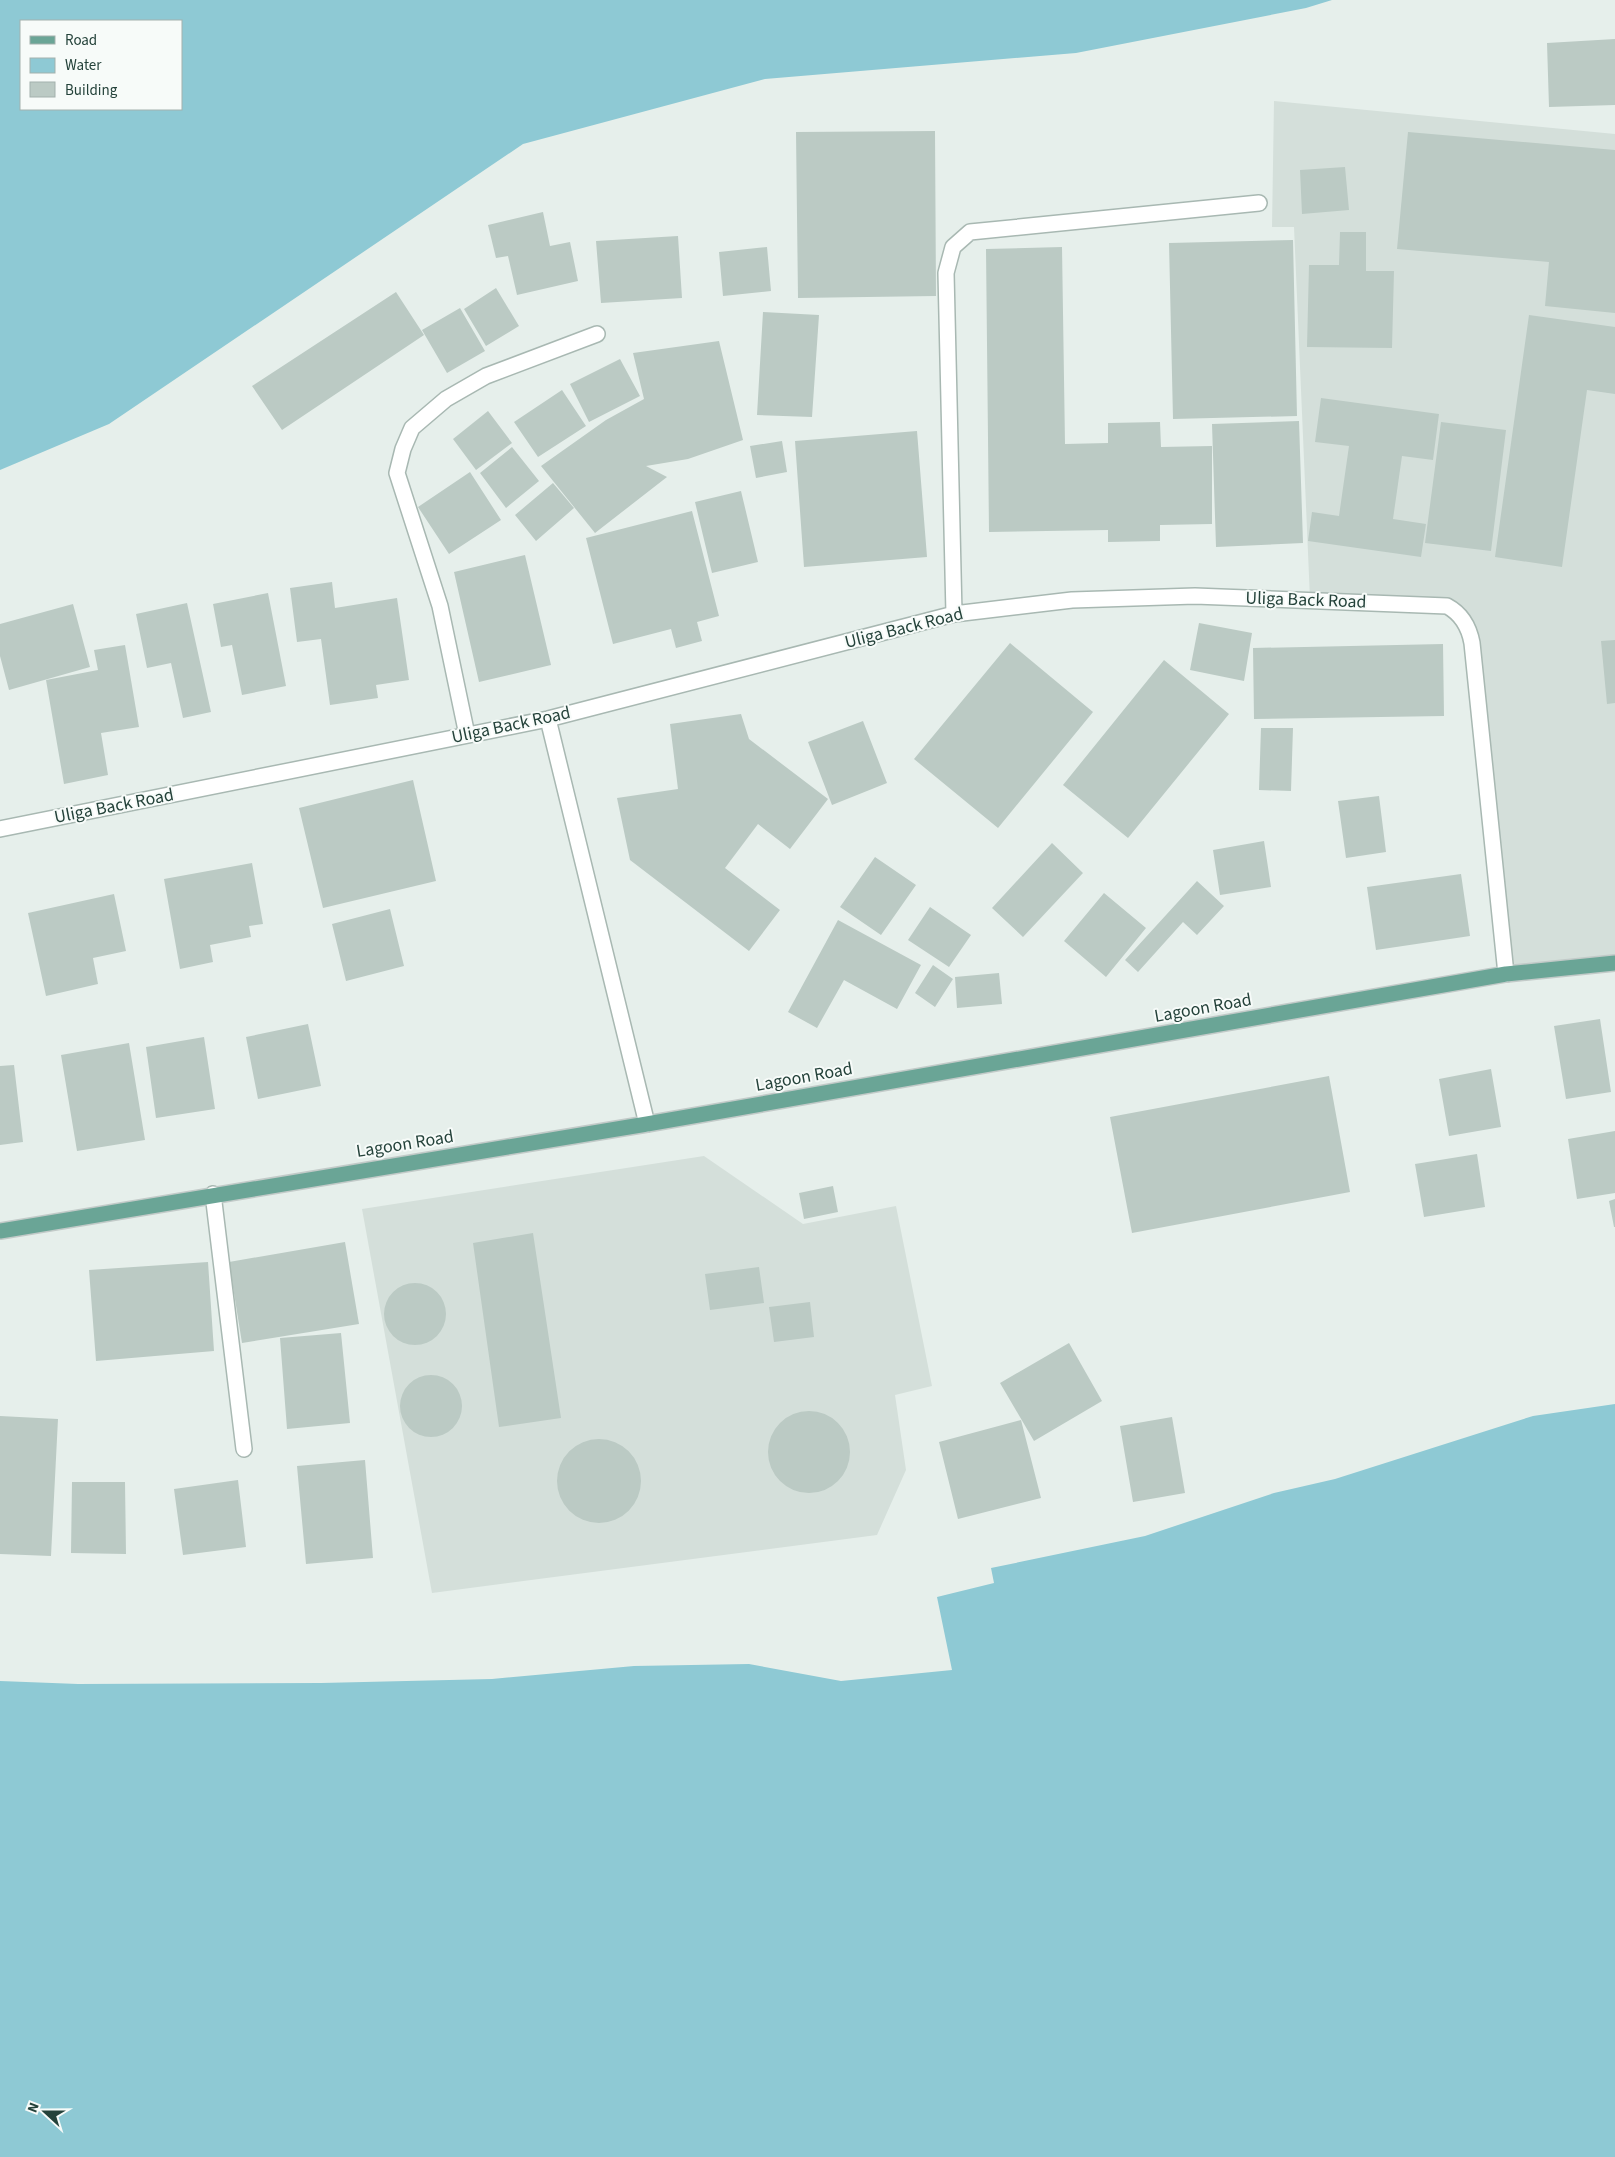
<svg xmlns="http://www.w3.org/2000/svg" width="1615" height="2157" viewBox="0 0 1615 2157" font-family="'Source Sans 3',sans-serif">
<rect width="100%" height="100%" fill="#e6efeb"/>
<path fill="#d4dfda" d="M1274 101 1615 134V963L1506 974 1472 643 1447 606 1310 599 1294 227H1272Z
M704 1156 803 1224 896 1206 932 1386 895 1395 906 1470 877 1535 432 1593 362 1209Z"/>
<path fill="#8ec9d4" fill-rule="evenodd" d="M0 0H1332L1306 8 1076 53 765 79 523 144 109 424 0 470ZM181 21V109H21V21Z
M1615 1404V2157H0V1681L78 1684 321 1683 492 1679 634 1666 749 1664 841 1681 952 1670 937 1597 994 1583 991 1568 1145 1536 1274 1493 1335 1479 1533 1416Z"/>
<path fill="#bbcac4" d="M1615 39V105L1549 107 1547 43Z
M935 131 936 296 798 298 796 132Z
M1408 132 1615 150V313L1545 306 1549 262 1397 249Z
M1345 167 1349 210 1302 214 1300 170Z
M543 212 550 246 570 242 578 281 517 295 508 256 496 258 488 225Z
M1340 232H1366V271H1394L1392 348 1307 347 1309 265H1339Z
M678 236 682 298 601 303 596 241Z
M1293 240 1297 416 1173 419 1169 243Z
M767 247 771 291 723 296 719 252Z
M1062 247 1065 444 1108 443V423L1160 422 1161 447 1212 446V524L1160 525V541L1108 542V530L989 532 986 249Z
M496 288 519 326 486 346 464 309Z
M396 292 424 335 282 430 252 386Z
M460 308 485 351 447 373 422 330Z
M763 312 819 315 812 417 757 415Z
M1529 315 1615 327V394L1587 390 1562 567 1495 557Z
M719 341 743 440 688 459 646 466 667 477 595 533 541 466 606 420 644 399 633 353Z
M620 359 640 396 589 422 570 384Z
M562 390 586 426 538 457 514 422Z
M1321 398 1439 414 1433 460 1402 456 1393 519 1426 524 1421 557 1308 541 1312 512 1339 516 1349 446 1315 442Z
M488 411 512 443 476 470 453 439Z
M1299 421 1303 543 1216 547 1212 424Z
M1441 422 1506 430 1491 551 1425 543Z
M917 431 927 557 804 567 795 441Z
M782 441 787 472 756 478 750 446Z
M512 447 539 481 506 508 480 473Z
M470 472 501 520 449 554 418 507Z
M553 483 574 508 536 541 515 515Z
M741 491 758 562 712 573 695 502Z
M692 511 719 616 697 622 702 641 676 648 671 629 613 644 586 538Z
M525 555 551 665 479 682 454 572Z
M332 582 335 608 397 598 409 680 376 685 378 698 330 705 321 639 297 642 290 588Z
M268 593 286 686 242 695 232 645 221 647 213 604Z
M187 603 211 712 183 718 171 663 147 668 136 614Z
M73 604 90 667 9 690 0 656V624Z
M1199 623 1252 633 1244 681 1190 670Z
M1615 640V703L1607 704 1601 641Z
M1010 643 1093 712 998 828 914 759Z
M1443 644 1444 716 1254 719 1253 648Z
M125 645 139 727 101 733 108 775 64 784 46 680 98 670 94 650Z
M1164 660 1229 714 1128 838 1063 785Z
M741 714 749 739 828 799 790 849 758 824 725 868 780 910 749 951 630 860 617 798 678 789 670 724Z
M863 721 887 783 832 805 808 742Z
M1261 728H1293L1291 791 1259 790Z
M413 780 436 881 323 908 299 808Z
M1379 796 1386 852 1346 858 1338 801Z
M1264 841 1271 887 1220 895 1213 850Z
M1052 843 1083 873 1023 937 992 908Z
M875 857 916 885 881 935 840 907Z
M252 863 263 924 249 926 251 937 210 945 213 962 180 969 164 879Z
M1461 874 1470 936 1376 950 1367 887Z
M1197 881 1224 906 1197 935 1183 922 1138 972 1125 960Z
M1104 893 1146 928 1106 977 1064 941Z
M114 894 126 951 93 958 98 984 46 996 28 913Z
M930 907 971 935 949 967 908 940Z
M390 909 404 966 346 981 332 924Z
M838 920 921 965 897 1009 844 980 817 1028 788 1012Z
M933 965 953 979 935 1007 915 993Z
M999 973 1002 1004 957 1008 955 977Z
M1600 1019 1611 1092 1566 1099 1554 1026Z
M308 1024 321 1086 258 1099 246 1037Z
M204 1037 215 1109 156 1118 146 1047Z
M129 1043 145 1140 77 1151 61 1055Z
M14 1065 23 1142 0 1145V1066Z
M1491 1069 1501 1127 1449 1136 1439 1079Z
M1329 1076 1350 1192 1132 1233 1110 1117Z
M1615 1131V1193L1577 1199 1568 1139Z
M1477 1154 1485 1207 1424 1217 1415 1164Z
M833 1186 838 1212 804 1219 799 1193Z
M1615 1199V1227H1614L1609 1201Z
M533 1233 561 1418 499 1427 473 1243Z
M345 1242 359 1324 242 1343 229 1262Z
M208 1262 214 1351 96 1361 89 1270Z
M759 1267 764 1303 710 1310 705 1274Z
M384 1314a31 31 0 1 1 62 0a31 31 0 1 1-62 0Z
M810 1302 814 1337 774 1342 769 1307Z
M341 1333 350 1423 287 1429 280 1338Z
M1069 1343 1102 1401 1034 1441 1000 1383Z
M400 1406a31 31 0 1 1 62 0a31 31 0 1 1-62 0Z
M768 1452a41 41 0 1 1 82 0a41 41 0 1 1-82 0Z
M0 1416 58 1419 51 1556 0 1554Z
M1172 1417 1185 1493 1133 1502 1120 1426Z
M1021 1420 1041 1498 958 1519 939 1442Z
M557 1481a42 42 0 1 1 84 0a42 42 0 1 1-84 0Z
M365 1460 373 1558 306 1564 297 1466Z
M238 1480 246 1547 183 1555 174 1489Z
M72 1482H125L126 1554 71 1553Z"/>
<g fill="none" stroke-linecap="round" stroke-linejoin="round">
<defs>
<path id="minor" d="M954 614 946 273 953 247 970 232 1259 203
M548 719 647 1124
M467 735 440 606 397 473 403 449 412 428 446 399 486 376 597 334
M0 829 548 719 954 614 1072 600 1195 596 1447 606C1462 614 1469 627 1472 643L1506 974
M213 1194 244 1449"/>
<path id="primary" d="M0 1231 647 1124 1506 974 1615 963"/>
</defs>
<use href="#minor" stroke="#a8b8b2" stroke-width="18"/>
<use href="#primary" stroke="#c2cac8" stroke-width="18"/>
<use href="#minor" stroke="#fff" stroke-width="15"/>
<use href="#primary" stroke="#6aa596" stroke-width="15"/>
</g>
<g text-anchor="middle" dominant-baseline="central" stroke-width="4" stroke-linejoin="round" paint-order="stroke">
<g font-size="18" fill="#24423a" stroke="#f7fbf9">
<text transform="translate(1306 600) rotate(2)">Uliga Back Road</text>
<text transform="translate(904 628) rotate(-14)">Uliga Back Road</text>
<text transform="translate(511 725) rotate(-12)">Uliga Back Road</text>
<text transform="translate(114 806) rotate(-11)">Uliga Back Road</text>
<text transform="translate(1203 1008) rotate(-10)">Lagoon Road</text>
<text transform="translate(804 1077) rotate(-10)">Lagoon Road</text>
<text transform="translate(405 1144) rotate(-9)">Lagoon Road</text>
</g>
</g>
<rect x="20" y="20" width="162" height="90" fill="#f7fbf9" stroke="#a3b1ad"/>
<rect x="30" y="36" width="25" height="8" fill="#6aa596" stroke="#a3b1ad"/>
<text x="65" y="45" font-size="15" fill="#24423a">Road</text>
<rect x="30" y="58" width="25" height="15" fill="#8ec9d4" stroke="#a3b1ad"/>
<text x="65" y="70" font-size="15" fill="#24423a">Water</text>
<rect x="30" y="82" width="25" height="15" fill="#bbcac4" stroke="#a3b1ad"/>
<text x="65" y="95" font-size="15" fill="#24423a">Building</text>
<g transform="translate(45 2112) rotate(291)" stroke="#f7fbf9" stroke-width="4" paint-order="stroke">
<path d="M0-4L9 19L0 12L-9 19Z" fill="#24423a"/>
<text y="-8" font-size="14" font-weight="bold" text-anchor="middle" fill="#24423a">N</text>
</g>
</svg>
